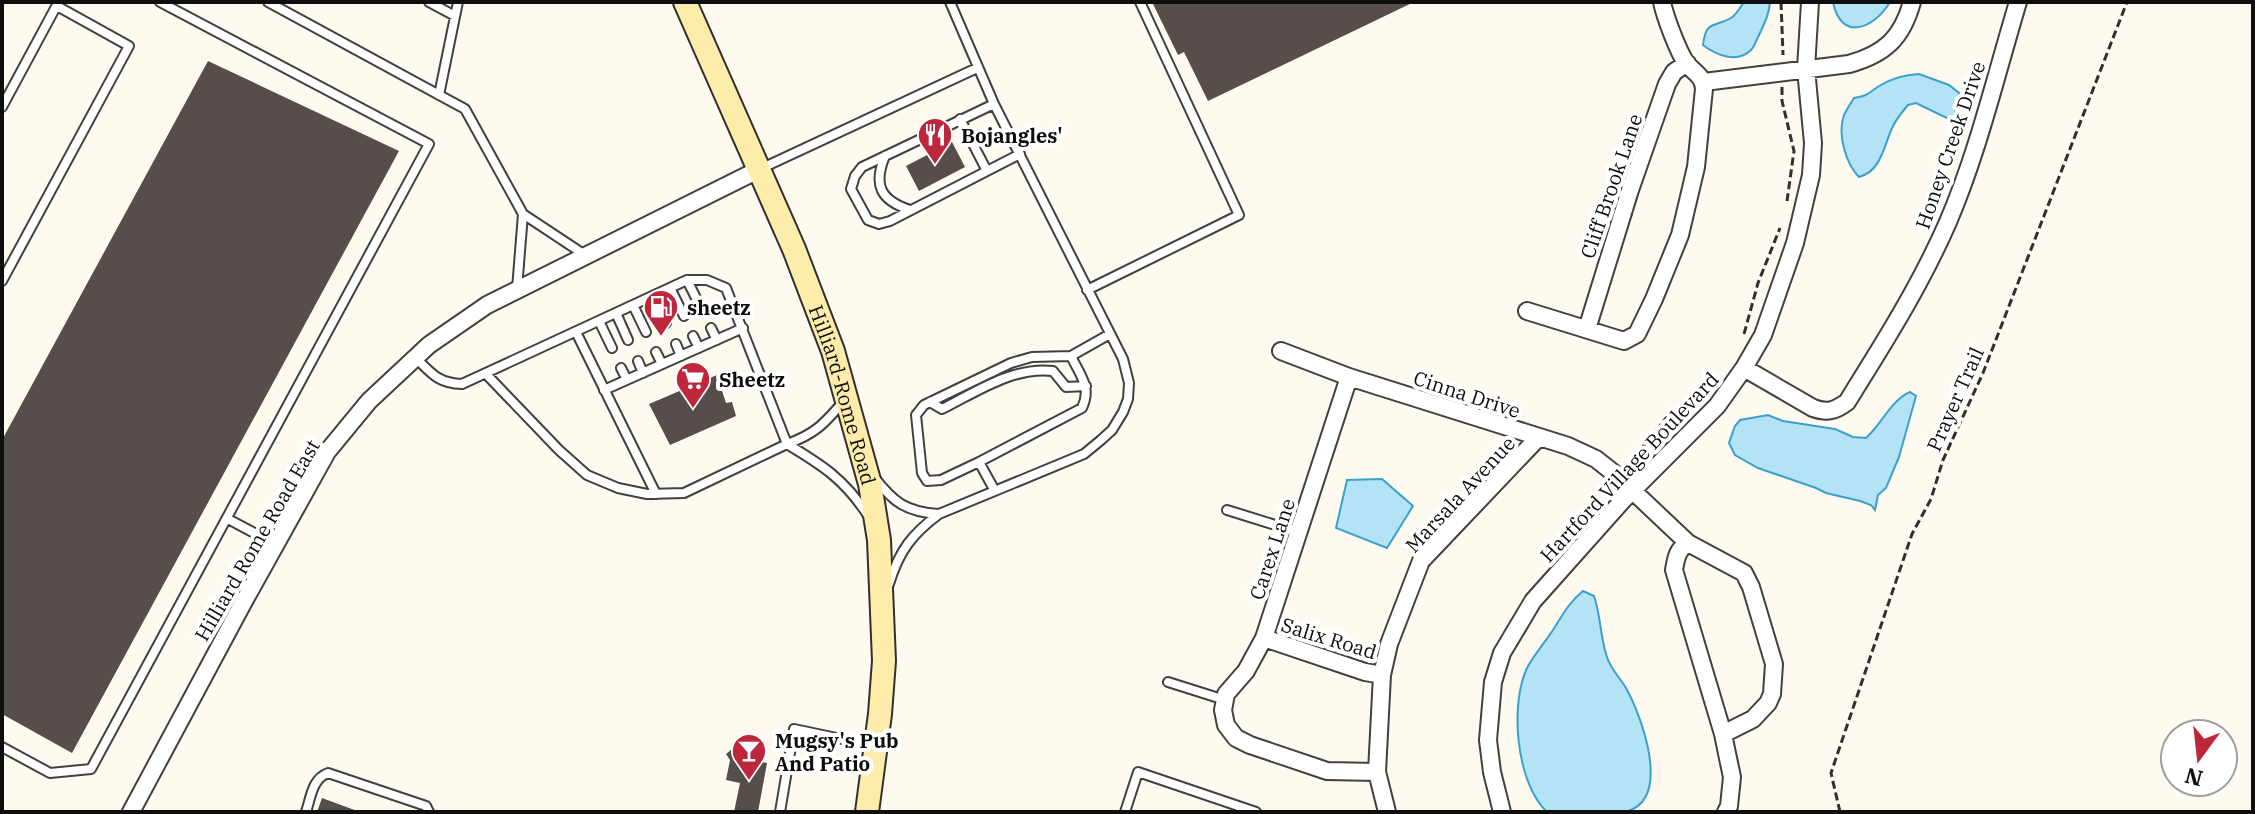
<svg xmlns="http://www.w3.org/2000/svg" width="2255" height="814" viewBox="0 0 2255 814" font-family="'IBM Plex Serif',serif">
<rect width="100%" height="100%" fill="#fffaef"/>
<path fill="#b4e3f6" stroke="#3ba0cc" stroke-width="2" d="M1744 2H1770C1769 14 1765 22 1760 33 1757 38 1755 46 1751 50 1737 64 1716 55 1703 45 1706 20 1713 28 1731 18 1736 15 1740 8 1744 2Z
M1833 2H1890C1874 29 1841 42 1833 2Z
M1919 74 1949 85 1959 93 1954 117 1951 120 1916 103 1908 105C1903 111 1897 118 1893 126 1884 144 1882 171 1859 177 1846 164 1837 134 1844 115 1847 109 1851 103 1854 98 1870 95 1867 94 1879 86 1892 78 1904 75 1919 74Z
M1910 392 1916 396 1899 457 1886 488 1878 495 1875 510 1871 505 1860 501 1826 493 1816 488 1758 468 1735 455 1729 443 1735 426 1740 420 1768 415 1783 421 1835 429 1853 437 1866 438C1882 424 1891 400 1910 392Z
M1382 479 1413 506 1387 548 1336 528 1347 480Z
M1583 591 1594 596C1601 616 1600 637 1607 657 1610 668 1620 678 1626 688 1641 715 1672 797 1628 811 1621 814 1611 812 1603 812 1585 812 1566 812 1547 812 1516 783 1509 703 1528 666 1535 654 1545 642 1553 630 1562 616 1569 602 1583 591Z"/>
<path fill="#564e4a" d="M1152 2H1414L1208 101 1184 52 1178 55Z
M208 61 399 151 72 753 2 714V440Z
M952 142 965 167 919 191 906 166Z
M717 375 726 403 732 402 736 416 670 445 649 404Z
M732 749 740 758 767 763 758 812H734L740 783 726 780 730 760 726 754Z
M322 798 360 812H317Z"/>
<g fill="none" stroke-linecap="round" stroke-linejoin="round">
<defs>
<path id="lane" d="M268 2 465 109 523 214 585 255
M429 2 455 16
M439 95 458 2
M994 104 862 167 855 176 851 189 868 220 879 224 890 221 1020 154
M2 107 58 3
M960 119 987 171
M885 156C873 185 880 200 910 210
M760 169 977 68
M687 280 701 308
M2 281 129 46 57 6
M670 288 684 316
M517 289 523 214
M1087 290 1239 215 1140 2
M653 296 666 323
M633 305 646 332
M616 313 628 340
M599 321 612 348
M711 328 717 340
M576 332 656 494
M693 336 699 348
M676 344 681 356
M656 352 662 364
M1071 356C1080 375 1092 387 1082 408L979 462 941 480 927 481 922 473 916 415 924 405 1011 363 1032 357 1071 356 1110 334
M416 358C432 374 438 383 462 384L687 280H707L726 288 787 444 684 493 647 494 618 488 587 475 559 450 486 374
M638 361 643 373
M621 368 627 380
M604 390 743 328
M843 402C824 424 815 434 787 444 822 465 844 479 867 514
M930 402 942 409C976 392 1014 366 1053 371L1066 387 1086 386
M979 462 995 491
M874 477C893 502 906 512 939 514
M1227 510 1298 532
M228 519 275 544
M889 584C899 551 912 534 939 514L1084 454 1101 440 1112 430 1123 412 1128 399 1129 383 1123 359 994 104 950 2
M1168 682 1225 700
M2 747 50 773 91 769 429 144 160 2
M306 812C311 797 312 779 328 773L426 806 429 812
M780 812 794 729 875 746
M1125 812 1138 772 1256 812"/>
<path id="street" d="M1704 82 1849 64C1885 54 1902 38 1912 2
M1527 311 1624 341 1637 334 1654 299 1680 235 1696 167 1704 89C1703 75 1694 73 1686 63 1678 51 1665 17 1662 2
M1587 329 1630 190 1667 84 1674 72 1687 63
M1281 351 1349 377 1568 446 1596 459 1615 474 1688 543 1744 573 1751 587 1774 664 1772 694 1768 703 1753 719 1723 734
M1744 368 1813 408C1827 413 1835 411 1847 402 1884 343 1920 286 1948 222 1978 152 1996 75 2018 2
M1349 377 1264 638 1246 671 1226 694 1223 710 1226 725 1236 738 1250 745 1327 771 1377 772
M1688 543C1677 549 1676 559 1674 570L1723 734 1729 763 1732 777 1729 806 1726 812
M1264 638 1365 672 1382 675
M131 812 243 603 327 452 369 401 429 345 487 305 760 169
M1387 812 1377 772 1382 675 1389 644 1421 561 1538 438
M1502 812 1492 772 1488 740 1493 682 1502 653 1533 601 1623 500 1717 406 1744 368 1763 335 1795 243 1811 175 1813 143 1806 69 1810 2"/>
<g id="secondary">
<path id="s1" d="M685 2 794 249 833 351 870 484 879 540 884 661 880 714 867 812"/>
</g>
</defs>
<use href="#lane" stroke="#414141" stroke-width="12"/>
<use href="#street" stroke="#414141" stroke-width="20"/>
<use href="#secondary" stroke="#303030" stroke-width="26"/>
<path stroke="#303030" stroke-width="3" stroke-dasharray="8 4" stroke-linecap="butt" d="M1781 2 1783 55
M1782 87V101L1794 151 1787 201
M1744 334 1758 283 1780 228
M1641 449 1666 418 1701 394 1711 384
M1840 812 1831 773 1912 534 1931 499 1943 460 1983 373 2127 2"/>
<use href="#lane" stroke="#fff" stroke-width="8"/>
<use href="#street" stroke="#fff" stroke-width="16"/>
<use href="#secondary" stroke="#feedaa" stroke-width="22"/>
</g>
<defs>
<symbol id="restaurant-pin" viewBox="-11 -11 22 30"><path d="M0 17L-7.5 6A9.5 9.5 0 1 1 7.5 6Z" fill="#bd263b" stroke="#fff"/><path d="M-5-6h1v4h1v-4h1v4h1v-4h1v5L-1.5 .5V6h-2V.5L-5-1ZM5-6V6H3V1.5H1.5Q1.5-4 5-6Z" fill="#fff"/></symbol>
<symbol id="fuel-pin" viewBox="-11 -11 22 30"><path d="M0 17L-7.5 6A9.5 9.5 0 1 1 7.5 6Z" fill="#bd263b" stroke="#fff"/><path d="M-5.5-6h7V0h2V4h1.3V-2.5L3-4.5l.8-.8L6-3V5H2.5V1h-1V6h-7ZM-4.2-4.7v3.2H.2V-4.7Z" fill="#fff"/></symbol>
<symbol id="supermarket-pin" viewBox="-11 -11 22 30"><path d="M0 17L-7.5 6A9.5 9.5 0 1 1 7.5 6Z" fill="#bd263b" stroke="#fff"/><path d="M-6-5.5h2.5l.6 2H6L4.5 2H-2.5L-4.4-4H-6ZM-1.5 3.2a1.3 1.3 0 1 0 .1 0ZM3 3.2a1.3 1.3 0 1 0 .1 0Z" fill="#fff"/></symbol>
<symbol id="bar-pin" viewBox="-11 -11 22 30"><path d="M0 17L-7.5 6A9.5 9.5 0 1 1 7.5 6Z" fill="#bd263b" stroke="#fff"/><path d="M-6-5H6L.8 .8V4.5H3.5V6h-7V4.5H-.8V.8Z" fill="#fff"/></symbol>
</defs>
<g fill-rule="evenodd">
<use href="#restaurant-pin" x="915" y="115" width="40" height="54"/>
<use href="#fuel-pin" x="641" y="287" width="40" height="54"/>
<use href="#supermarket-pin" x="673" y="359" width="40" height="54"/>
<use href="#bar-pin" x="729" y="731" width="40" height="54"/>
</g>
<g text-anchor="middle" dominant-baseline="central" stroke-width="8" stroke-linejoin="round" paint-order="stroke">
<g font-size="20" font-weight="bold" fill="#0e0e0e" stroke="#fff" text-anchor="start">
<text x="961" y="135">Bojangles'</text>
<text x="687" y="307">sheetz</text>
<text x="719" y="379">Sheetz</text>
<text x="775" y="740">Mugsy's Pub<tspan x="775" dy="23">And Patio</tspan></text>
</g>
<g font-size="20" fill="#0e0e0e" stroke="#fff">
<text transform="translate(1950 145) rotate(-71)">Honey Creek Drive</text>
<text transform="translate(1611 186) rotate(-71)">Cliff Brook Lane</text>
<text transform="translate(1467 394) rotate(18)">Cinna Drive</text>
<text stroke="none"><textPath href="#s1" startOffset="424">Hilliard-Rome Road</textPath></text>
<text transform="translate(1955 399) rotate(-66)">Prayer Trail</text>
<text transform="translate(1629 467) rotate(-47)">Hartford Village Boulevard</text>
<text transform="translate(1460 494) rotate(-47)">Marsala Avenue</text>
<text transform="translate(257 540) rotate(-60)">Hilliard Rome Road East</text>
<text transform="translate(1272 549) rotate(-72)">Carex Lane</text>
<text transform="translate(1329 638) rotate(17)">Salix Road</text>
</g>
</g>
<rect width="2255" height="814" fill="none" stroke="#0e0e0e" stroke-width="8"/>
<g transform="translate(2199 758) rotate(195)"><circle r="38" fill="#ffffff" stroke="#9f9f9f" stroke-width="2"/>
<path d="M0-6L14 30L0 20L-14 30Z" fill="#bd263b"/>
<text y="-12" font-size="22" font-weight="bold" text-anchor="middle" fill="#0e0e0e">N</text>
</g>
</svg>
